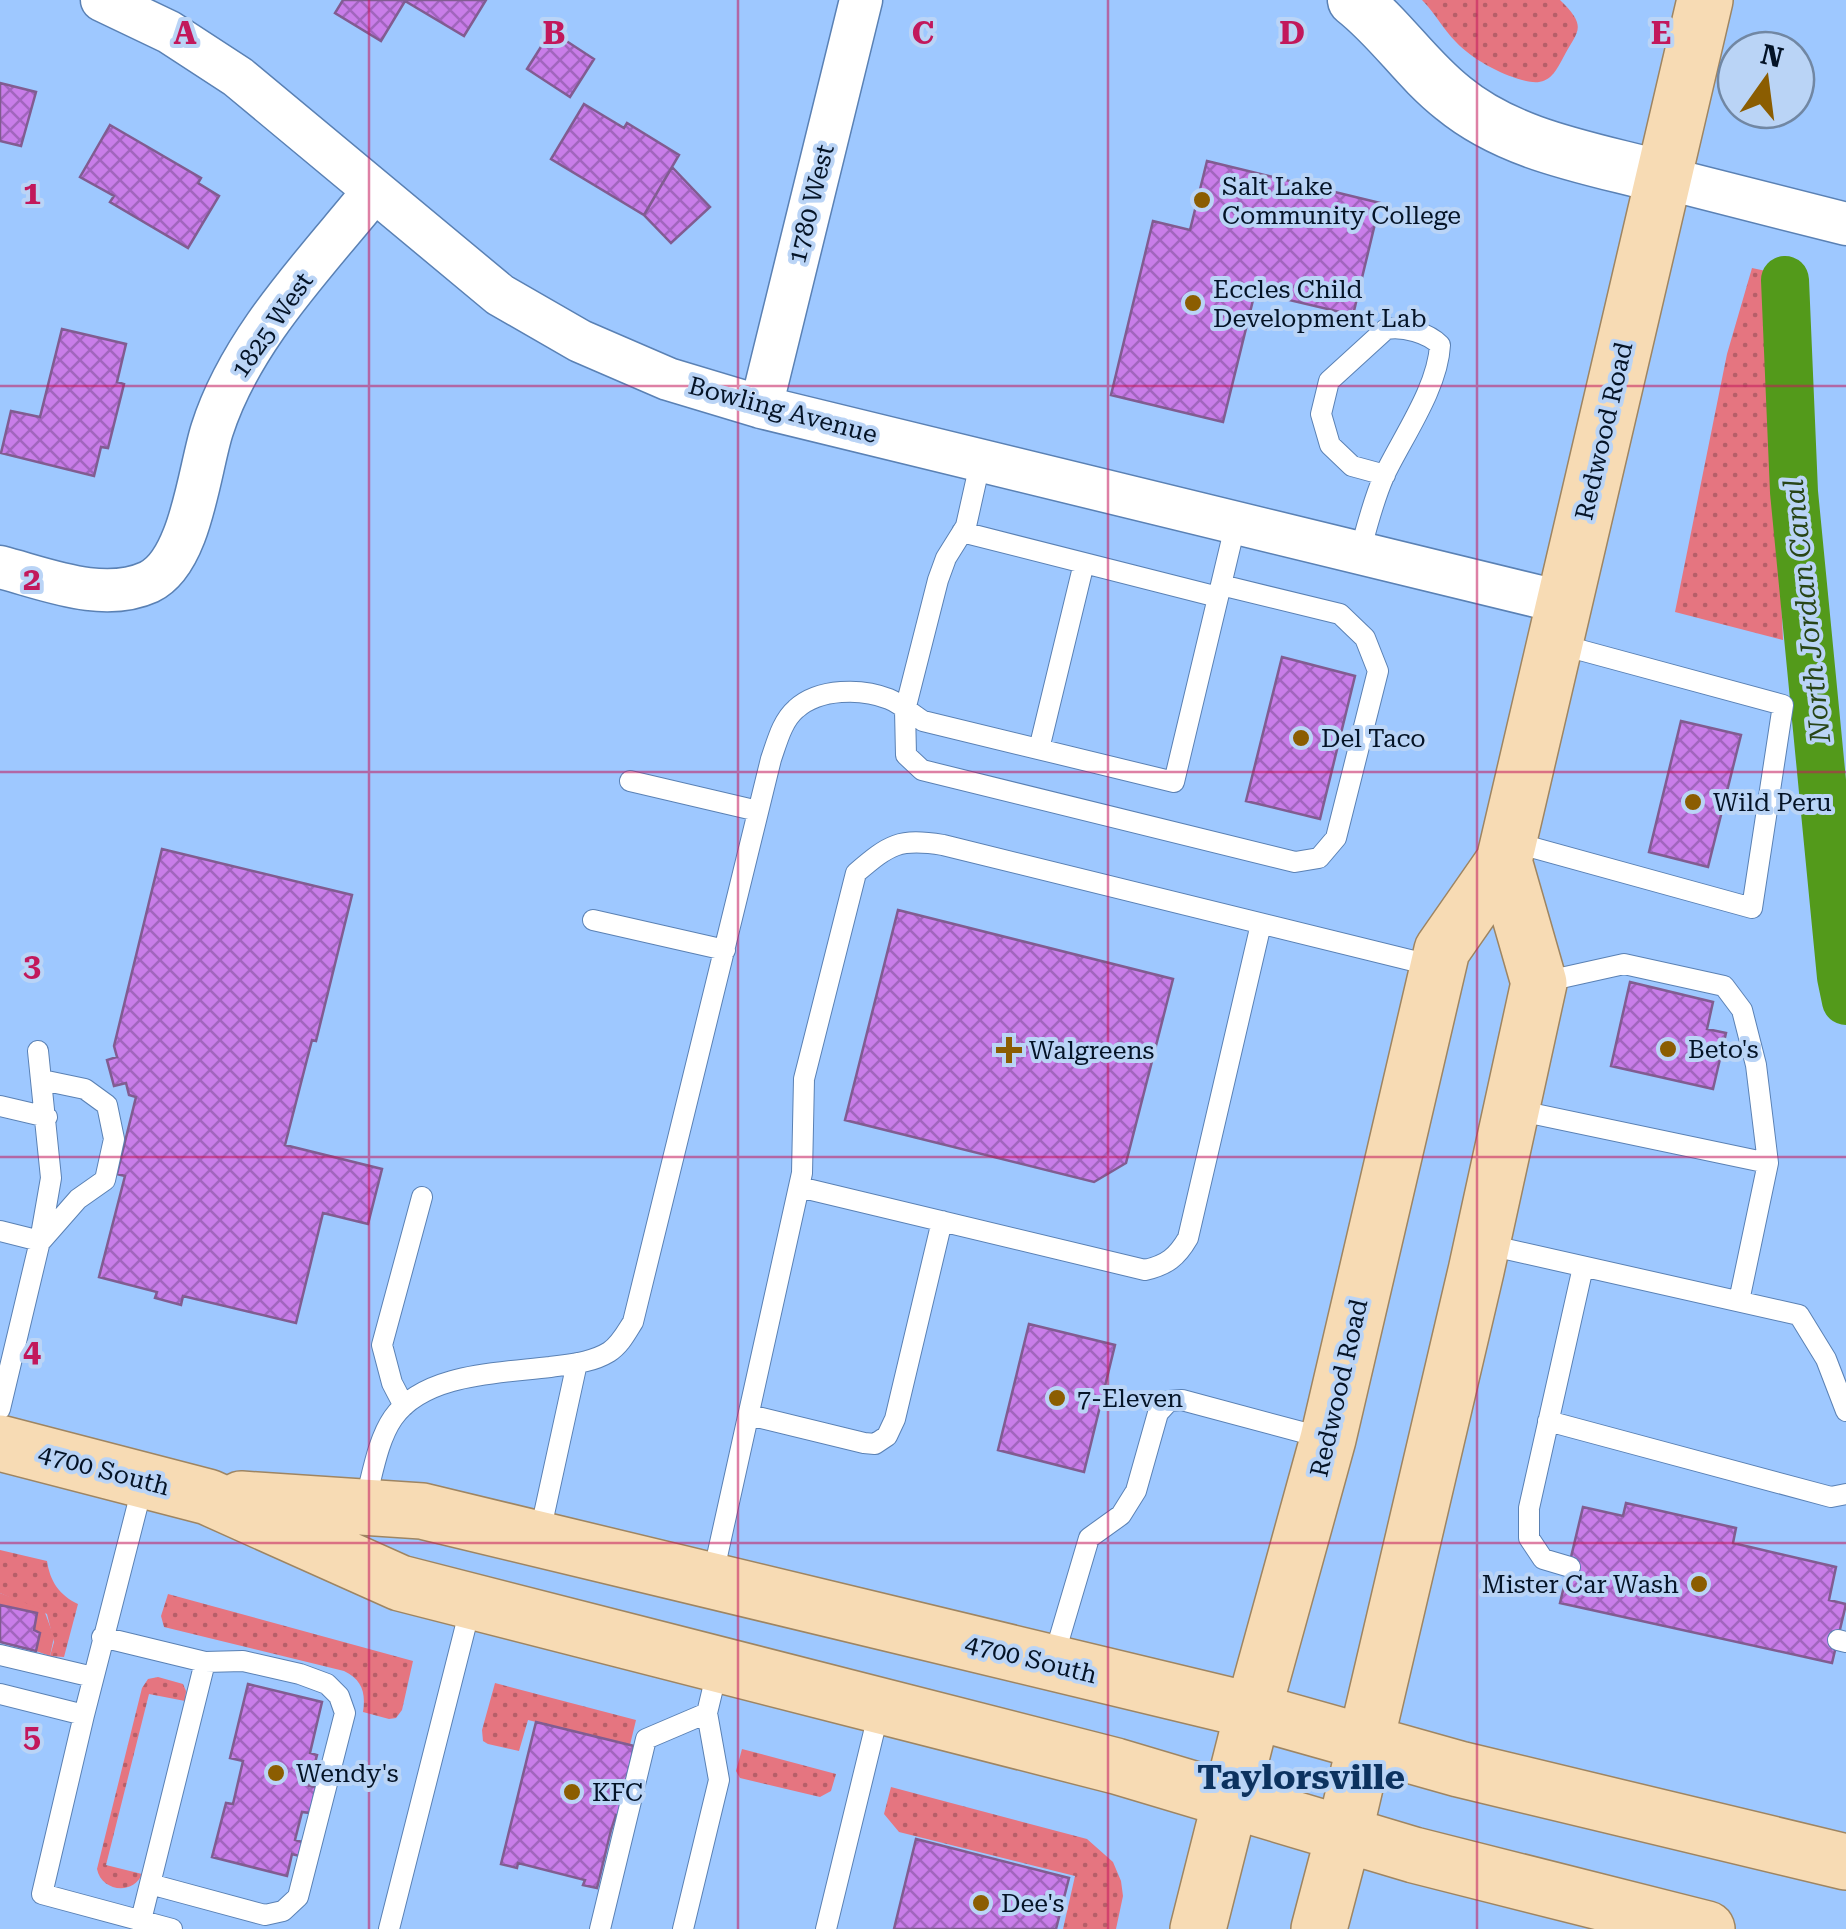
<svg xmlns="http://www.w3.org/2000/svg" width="1846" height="1929" viewBox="0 0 1846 1929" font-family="'Roboto Serif',serif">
<defs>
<pattern id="grass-dots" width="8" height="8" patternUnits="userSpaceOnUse" patternTransform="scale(2.5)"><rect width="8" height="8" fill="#e57580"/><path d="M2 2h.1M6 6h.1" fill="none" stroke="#b75f69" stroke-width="1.8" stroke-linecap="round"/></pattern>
<pattern id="building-cross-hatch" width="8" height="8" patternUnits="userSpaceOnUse" patternTransform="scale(2.5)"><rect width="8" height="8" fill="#c97de9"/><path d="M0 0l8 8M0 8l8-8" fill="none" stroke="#a165bd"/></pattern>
</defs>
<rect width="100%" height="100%" fill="#9ec8ff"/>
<path fill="url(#grass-dots)" d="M1422 0H1560C1589 28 1577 31 1563 58 1553 77 1546 87 1522 80 1500 74 1472 59 1456 42 1443 29 1435 13 1422 0Z
M1752 268 1766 271 1783 640 1675 612 1727 354Z
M0 1550 47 1561C50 1581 59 1595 78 1604L64 1657 50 1656 54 1642 47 1614 0 1593Z
M168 1594 413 1661 402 1710 396 1718 389 1719 363 1712C366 1692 362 1680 344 1671L164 1627 161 1616Z
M158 1677 183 1684 186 1691 185 1701 149 1694 106 1865 142 1874C133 1896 101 1891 97 1869L142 1688 148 1679Z
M495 1683 636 1720 630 1745 528 1720 519 1751 488 1744 483 1741 482 1730Z
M742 1749 836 1774 831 1791 820 1797 740 1778 736 1771Z
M891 1787 1087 1839 1113 1862 1121 1881 1123 1896 1116 1929H1063L1075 1876 899 1832 884 1814Z"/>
<path fill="#e57580" d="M0 1593 44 1610 54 1637 50 1656 36 1651 40 1633 34 1630 37 1614 0 1605Z"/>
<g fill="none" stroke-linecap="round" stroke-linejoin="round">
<path stroke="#539a1b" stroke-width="48" d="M1785 280 1794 492 1841 977 1846 1001"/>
</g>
<path fill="url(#building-cross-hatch)" stroke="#815c91" stroke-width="2.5" d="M343 0H486L464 36 405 1 381 41 335 13Z
M551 31 594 59 570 97 527 69Z
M0 83 36 92 21 146 0 141Z
M584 104 624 128 627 123 679 155 644 215 551 159Z
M110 125 201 178 198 183 219 196 188 248 110 202 114 196 80 177Z
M1207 161 1380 203 1353 315 1255 292 1223 422 1111 395 1153 221 1190 230Z
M672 167 710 207 671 243 644 215Z
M62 329 126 344 117 382 124 384 108 448 101 447 94 476 1 453 11 411 40 417Z
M1282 657 1355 676 1320 819 1246 801Z
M1681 721 1741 735 1708 867 1649 852Z
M162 849 352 895 316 1041 312 1040 285 1145 382 1169 368 1224 323 1213 296 1323 183 1296 181 1305 155 1298 157 1292 99 1277 125 1176 117 1174 136 1097 129 1095 126 1083 114 1086 107 1060 117 1057 114 1046Z
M898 910 1173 979 1126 1163 1094 1182 845 1120Z
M1630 982 1713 1002 1707 1029 1726 1033 1713 1089 1611 1066Z
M1029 1324 1115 1345 1084 1472 998 1450Z
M1626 1503 1736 1528 1733 1543 1836 1567 1829 1600 1846 1604 1832 1663 1560 1603 1583 1507 1623 1516Z
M0 1605 37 1613 34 1630 40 1633 36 1651 0 1642Z
M248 1684 322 1702 310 1753 317 1755 309 1786 316 1787 310 1813 302 1812 295 1840 302 1842 299 1856 292 1854 287 1876 212 1857 226 1803 233 1804 243 1761 230 1758Z
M536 1722 634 1746 620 1816 616 1815 611 1830 597 1888 583 1885 585 1880 518 1863 517 1868 501 1864Z
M916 1839 1069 1878 1056 1929H894Z"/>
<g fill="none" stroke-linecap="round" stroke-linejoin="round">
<defs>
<path id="service" d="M981 459 966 526 946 558 938 580 905 710 906 755 922 770 1295 862 1319 858 1336 838 1378 671 1365 638 1340 614 1221 585
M962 532 1218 597
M1360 552C1367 526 1373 501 1384 476 1402 438 1438 388 1440 345 1428 333 1404 326 1386 329L1329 381 1321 414 1330 445 1352 466 1385 475
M1039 749 1084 563
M630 781 758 811
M1509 841 1752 908 1783 705 1558 644
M593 920 725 950
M1543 982 1624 964 1724 986 1742 1010 1756 1065 1768 1163 1739 1301
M0 1106 47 1117
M1516 1110 1768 1163
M799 1187 1145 1270C1167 1265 1177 1257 1188 1238L1261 924
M0 1231 40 1241
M42 1240 78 1199 105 1180 114 1139 107 1105 85 1089 42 1080
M1484 1244 1799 1315 1826 1359 1846 1411
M404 1406 392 1383 382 1345 422 1197
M0 1409 40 1241 51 1178 38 1051
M749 1415 864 1443 875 1444 887 1436 895 1419 942 1221
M1548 1421 1831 1497 1846 1494
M364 1505C372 1478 377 1441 393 1418 424 1373 501 1373 550 1367 570 1364 591 1363 609 1352 620 1345 626 1333 633 1322L771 759C777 742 782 721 796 709 819 688 862 688 889 699 901 704 912 714 923 721L1174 782 1236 522
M539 1537 577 1363
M1570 1567 1543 1559 1529 1538V1508L1583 1267
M712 1579 802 1173 804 1079 856 873C890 844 899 838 943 845L1434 966
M102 1637 205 1662 243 1661 300 1674 327 1684 339 1696 345 1713 298 1897 283 1911 265 1915 150 1884
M1838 1640 1846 1642
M0 1655 93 1677
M1052 1663 1089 1538 1121 1515 1136 1491 1158 1413 1169 1401 1182 1400 1324 1438
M0 1694 84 1715 42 1894 172 1929
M84 1715 143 1484
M141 1920 205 1662
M389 1929 471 1605
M600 1929 646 1739 707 1713
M683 1929 719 1780 707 1713 718 1667
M826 1929 880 1707"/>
<path id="minor" d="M102 0 169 32 238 77 500 295 580 341 668 379 761 407 1565 603
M1661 177 1846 224
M761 407 861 0
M0 567C46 579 103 603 149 582 191 562 199 471 212 430 241 339 315 264 374 191"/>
<path id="tertiary" d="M1354 0C1392 30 1416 69 1453 98 1511 146 1591 158 1661 177"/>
<path id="primary" d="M0 1443 208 1497 400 1583 1116 1766 1414 1855 1707 1929
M241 1499 422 1511 1253 1711 1459 1769 1846 1862
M1198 1929 1253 1711 1328 1439 1442 950 1504 861 1705 0
M1319 1929 1344 1834 1476 1271 1539 983 1504 861"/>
</defs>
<use href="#service" stroke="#5a81b4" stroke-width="22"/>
<use href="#minor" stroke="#5a81b4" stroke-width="45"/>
<use href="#tertiary" stroke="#5a81b4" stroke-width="55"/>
<use href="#primary" stroke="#9e8562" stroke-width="58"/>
<use href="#service" stroke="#fff" stroke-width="20"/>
<use href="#minor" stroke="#fff" stroke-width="42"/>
<use href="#tertiary" stroke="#fff" stroke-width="52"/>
<use href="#primary" stroke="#f7dbb4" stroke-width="55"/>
</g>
<path fill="none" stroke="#c2185b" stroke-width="2.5" stroke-opacity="0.55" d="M369 0V1929M738 0V1929M1108 0V1929M1477 0V1929M0 386H1846M0 772H1846M0 1157H1846M0 1543H1846"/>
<g fill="#8b5d01" stroke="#bad4f6" stroke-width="4">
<circle cx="1202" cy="200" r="10"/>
<circle cx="1193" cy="303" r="10"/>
<circle cx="1301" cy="738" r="10"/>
<circle cx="1693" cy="802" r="10"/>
<circle cx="1668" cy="1049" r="10"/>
<path d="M1004 1035h10v10h10v10h-10v10h-10v-10h-10v-10h10z"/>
<circle cx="1057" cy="1398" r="10"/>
<circle cx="1699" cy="1584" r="10"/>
<circle cx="276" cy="1773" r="10"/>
<circle cx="572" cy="1792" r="10"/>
<circle cx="981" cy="1903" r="10"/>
</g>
<g text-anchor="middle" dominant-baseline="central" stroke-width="8" stroke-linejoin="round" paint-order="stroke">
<g font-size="25" fill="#041326" stroke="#bad4f6" text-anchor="start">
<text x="1222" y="186">Salt Lake<tspan x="1222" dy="29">Community College</tspan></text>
<text x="1213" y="289">Eccles Child<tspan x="1213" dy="29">Development Lab</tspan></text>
<text x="1321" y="738">Del Taco</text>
<text x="1713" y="802">Wild Peru</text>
<text x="1688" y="1049">Beto's</text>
<text x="1029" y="1050">Walgreens</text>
<text x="1077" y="1398">7-Eleven</text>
<text x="1679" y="1584" text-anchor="end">Mister Car Wash</text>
<text x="296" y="1773">Wendy's</text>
<text x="592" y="1792">KFC</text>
<text x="1001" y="1903">Dee's</text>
</g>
<g font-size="25" fill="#041326" stroke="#bad4f6">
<text transform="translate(811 204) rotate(-76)">1780 West</text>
<text transform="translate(272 325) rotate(-55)">1825 West</text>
<text transform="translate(783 410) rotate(15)">Bowling Avenue</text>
<text transform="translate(1604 431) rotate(-77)">Redwood Road</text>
<text transform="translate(1339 1388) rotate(-77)">Redwood Road</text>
<text transform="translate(104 1470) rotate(15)">4700 South</text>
<text transform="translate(1031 1659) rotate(14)">4700 South</text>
</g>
<g font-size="28" font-style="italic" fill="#284517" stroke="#bad4f6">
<text transform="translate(1807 611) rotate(-96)">North Jordan Canal</text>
</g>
<g font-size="35" font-weight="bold" fill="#0c325f" stroke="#bad4f6">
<text x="1301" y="1777">Taylorsville</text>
</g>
</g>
<g font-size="32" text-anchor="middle" font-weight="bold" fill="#c2185b" stroke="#bad4f6" stroke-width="8" stroke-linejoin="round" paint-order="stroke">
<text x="185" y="44">A</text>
<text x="554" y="44">B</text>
<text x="923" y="44">C</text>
<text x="1292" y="44">D</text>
<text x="1661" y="44">E</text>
<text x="32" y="204">1</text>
<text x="32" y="590">2</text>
<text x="32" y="976">3</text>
<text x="32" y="1362">4</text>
<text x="32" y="1747">5</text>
</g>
<g transform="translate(1766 80) rotate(14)"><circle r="48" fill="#bad4f6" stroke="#7187a3" stroke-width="2.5"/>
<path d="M0-8L18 38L0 25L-18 38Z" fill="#8b5d01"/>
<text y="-15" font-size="28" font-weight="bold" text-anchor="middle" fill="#041326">N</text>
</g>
</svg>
